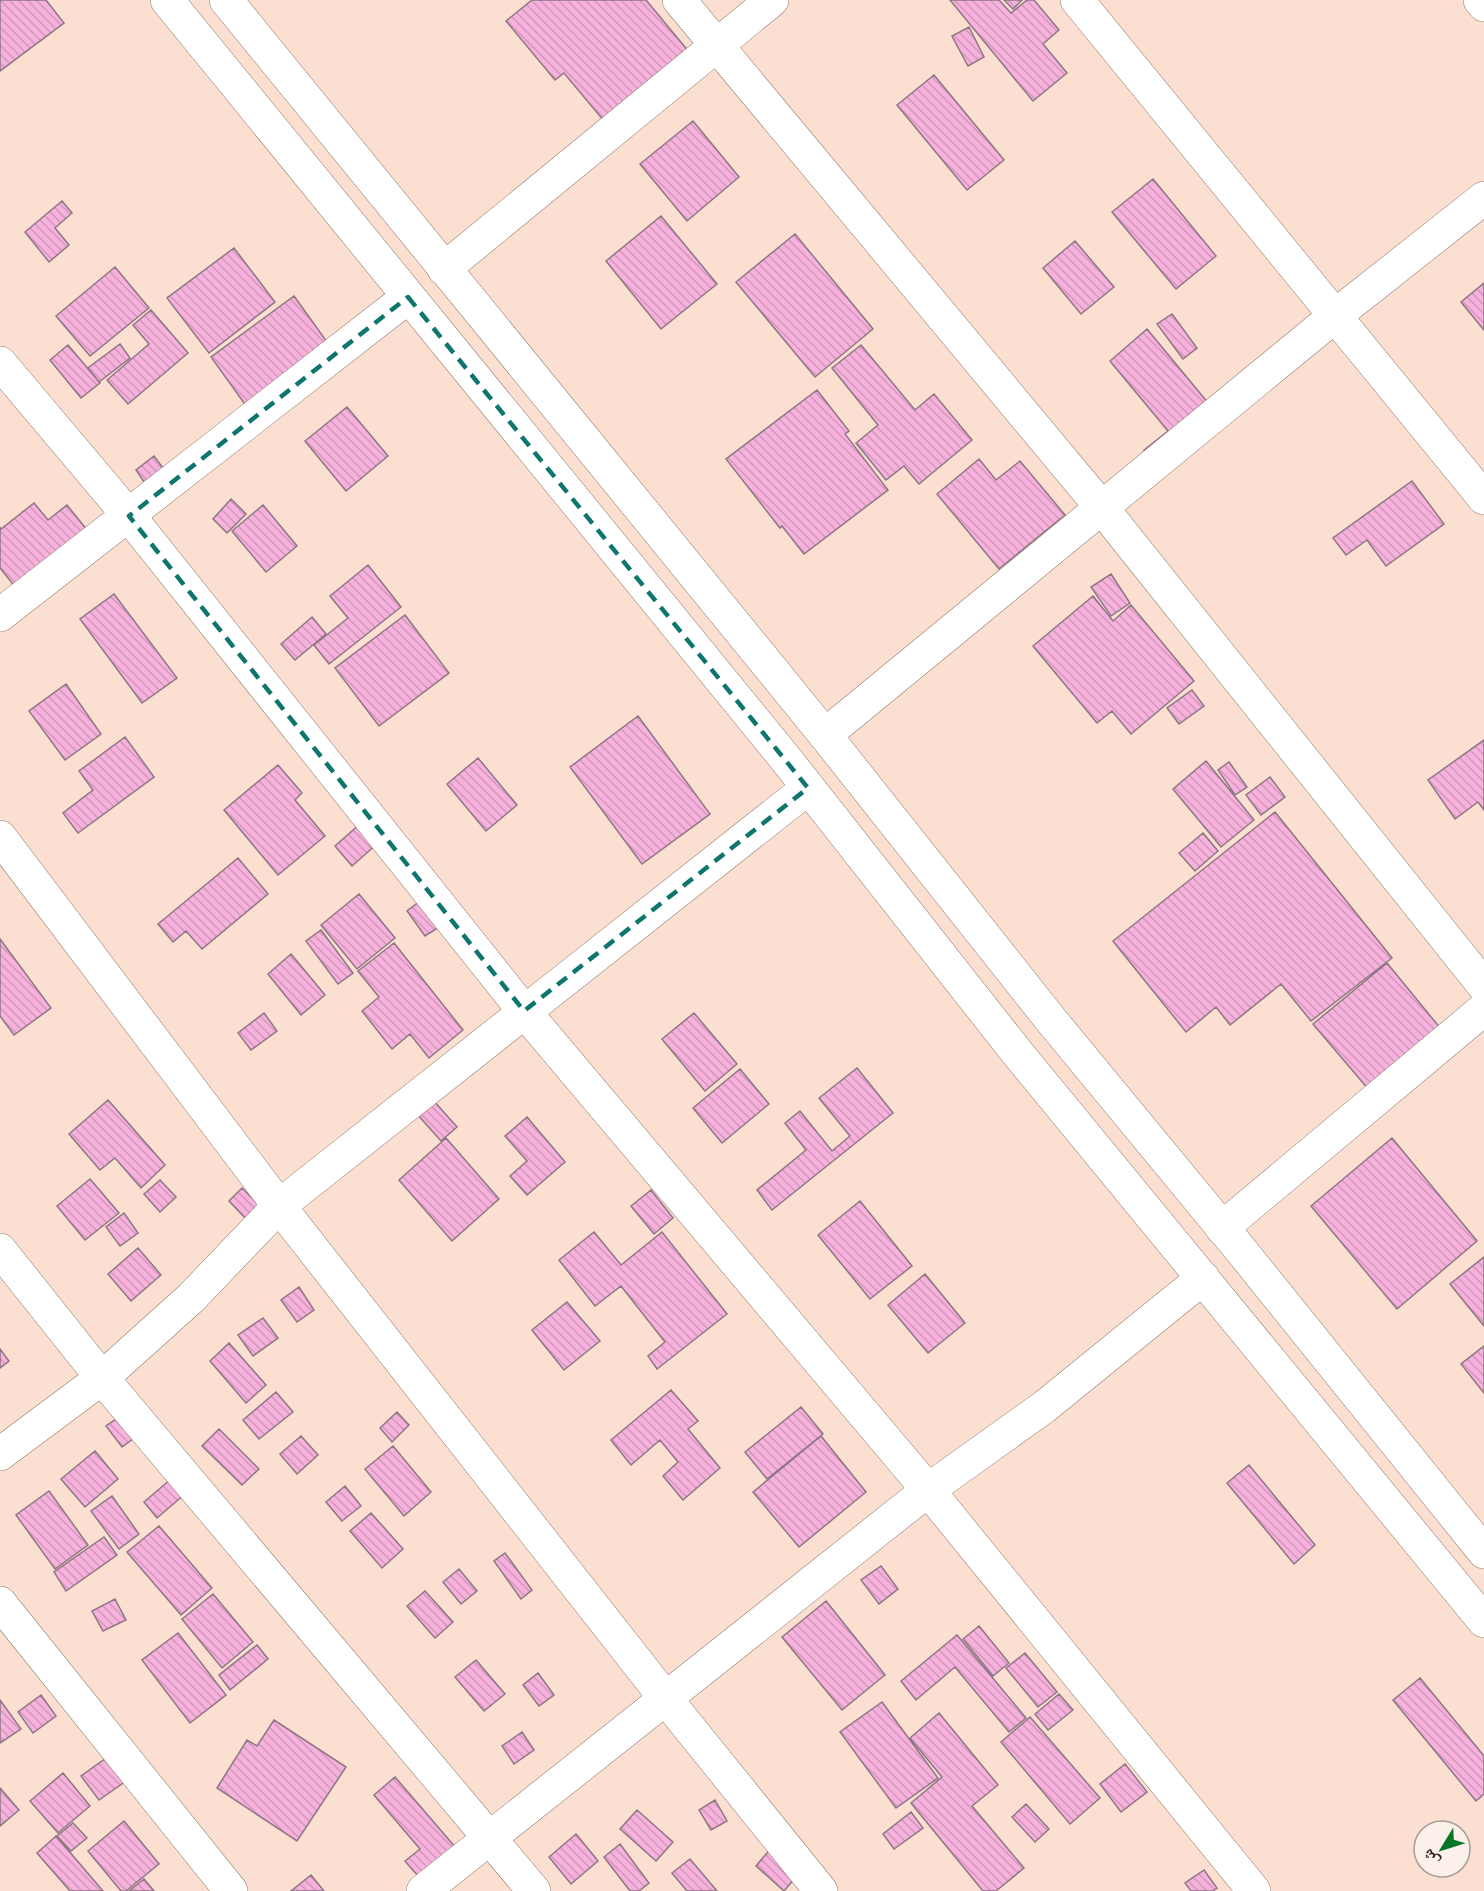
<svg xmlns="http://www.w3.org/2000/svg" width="1484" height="1891" viewBox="0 0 1484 1891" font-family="'Noto Sans','Noto Naskh Arabic',sans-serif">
<defs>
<pattern id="building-back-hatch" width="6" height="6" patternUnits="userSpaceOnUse" patternTransform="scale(1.5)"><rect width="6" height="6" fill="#f6b1dc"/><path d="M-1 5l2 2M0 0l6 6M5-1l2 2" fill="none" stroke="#d398bc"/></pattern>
</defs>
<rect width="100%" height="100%" fill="#fbdfd1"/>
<path fill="url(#building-back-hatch)" stroke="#8e7684" stroke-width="1.5" d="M0 0H46L64 23 0 71Z
M532 0H646L694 58 609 127 564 73 555 80 506 21Z
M950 0H999L1011 13 1027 0H1034L1059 30 1043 44 1067 73 1033 101Z
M1004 0H1022L1013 9Z
M969 27 984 57 968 66 952 36Z
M934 75 1004 160 967 190 897 105Z
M693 121 739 177 687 221 640 164Z
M1153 179 1216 256 1176 289 1112 212Z
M62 201 72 213 55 228 69 245 49 262 25 232Z
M661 216 717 284 661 329 606 261Z
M795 234 873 329 815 377 736 282Z
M1075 241 1114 287 1081 314 1043 268Z
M234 248 275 302 209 353 167 298Z
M115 267 149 308 90 356 56 316Z
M1484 283V330L1461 302Z
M294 296 332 349 249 410 211 357Z
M151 310 188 353 128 404 107 380 149 344 133 325Z
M1172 314 1197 348 1183 359 1157 324Z
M1147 329 1218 415 1157 466 1144 450 1168 431 1110 361Z
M120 344 130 358 99 382 88 368Z
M68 345 100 383 81 398 50 360Z
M861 345 915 410 934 394 972 440 919 484 904 466 886 480 856 443 878 425 832 368Z
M817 390 849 431 845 434 888 490 804 554 782 526 780 528 726 459Z
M347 407 388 456 346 491 305 441Z
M154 456 172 480 152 494 136 470Z
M979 459 996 480 1020 461 1065 515 999 569 937 494Z
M1412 481 1444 524 1386 566 1367 540 1346 555 1333 538Z
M231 499 246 514 227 533 213 519Z
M34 503 48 520 67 505 91 535 20 593 0 568V527L1 529Z
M263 505 297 546 266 572 232 531Z
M368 565 401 607 329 664 314 645 348 618 330 596Z
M1111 574 1130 603 1111 616 1091 587Z
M114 594 177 678 142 703 80 619Z
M1093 596 1113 621 1131 605 1194 681 1131 734 1112 711 1097 723 1033 646Z
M405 615 449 673 379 726 335 668Z
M312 617 326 634 295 660 281 644Z
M66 684 101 734 65 760 29 711Z
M1192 690 1204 706 1179 724 1167 708Z
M638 716 710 814 642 864 570 767Z
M125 737 154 777 78 833 63 813 93 790 79 771Z
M1484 740V810L1478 802 1455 819 1428 780Z
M478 758 517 805 486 831 447 784Z
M1206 761 1254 820 1221 847 1173 789Z
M1229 762 1247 787 1235 795 1218 770Z
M278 765 302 793 295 800 325 836 278 875 224 810Z
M1270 777 1285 797 1261 815 1246 795Z
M1275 812 1392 958 1311 1021 1281 984 1230 1025 1216 1007 1186 1032 1113 941Z
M361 823 378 843 352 866 335 846Z
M1203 833 1218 851 1195 871 1179 853Z
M238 858 268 894 202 949 186 931 173 942 158 924Z
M359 894 395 938 357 969 321 925Z
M420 901 439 927 425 936 407 911Z
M321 930 353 973 338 984 306 941Z
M0 939 51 1008 14 1035 0 1016Z
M394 943 463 1030 429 1058 410 1034 392 1049 362 1011 379 997 358 971Z
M291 954 325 995 301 1015 268 974Z
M1387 963 1441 1029 1369 1090 1313 1024Z
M264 1013 277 1031 251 1050 238 1033Z
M694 1013 737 1064 705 1091 662 1039Z
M857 1068 893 1113 772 1210 757 1190 806 1150 785 1123 800 1111 832 1151 850 1136 819 1098Z
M740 1069 769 1104 722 1143 693 1108Z
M108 1100 165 1165 141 1188 115 1158 100 1170 69 1134Z
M433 1100 457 1127 441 1141 417 1114Z
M527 1117 565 1162 527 1195 510 1176 527 1161 505 1136Z
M446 1138 499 1199 452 1241 399 1180Z
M1392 1138 1477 1241 1397 1309 1311 1206Z
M90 1179 119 1213 85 1240 57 1206Z
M160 1180 176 1197 160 1212 144 1194Z
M242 1188 262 1208 248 1221 229 1201Z
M651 1190 673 1218 654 1234 631 1206Z
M860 1201 912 1266 870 1299 818 1235Z
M124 1213 138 1233 120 1246 106 1227Z
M594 1232 621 1265 662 1232 727 1314 657 1369 648 1356 665 1342 621 1286 595 1306 559 1260Z
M138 1248 161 1275 131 1301 108 1274Z
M1484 1257V1326L1450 1284Z
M925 1274 965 1323 928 1353 888 1305Z
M299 1287 314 1310 297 1322 281 1300Z
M567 1302 600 1341 564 1370 532 1330Z
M263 1318 278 1338 253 1356 238 1335Z
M229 1343 266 1385 246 1403 210 1361Z
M1484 1346V1393L1461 1364Z
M0 1349 9 1361 0 1368Z
M671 1390 698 1421 688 1429 720 1468 683 1500 663 1476 678 1462 660 1440 631 1465 611 1440Z
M276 1392 293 1412 259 1439 243 1420Z
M801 1407 823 1434 767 1479 745 1452Z
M397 1412 409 1425 392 1442 380 1428Z
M119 1417 134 1438 122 1447 106 1426Z
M219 1429 259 1469 242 1485 202 1446Z
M301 1436 318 1455 297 1474 280 1454Z
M821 1436 866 1492 799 1547 753 1492Z
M393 1446 431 1492 404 1516 365 1469Z
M95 1451 118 1479 85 1507 61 1479Z
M1249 1465 1315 1545 1294 1564 1227 1483Z
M172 1478 185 1494 157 1518 144 1502Z
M345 1486 361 1506 342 1521 326 1502Z
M49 1491 88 1545 55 1569 16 1515Z
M112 1496 139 1534 119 1549 91 1511Z
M371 1513 403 1549 382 1568 350 1531Z
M159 1526 212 1588 181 1615 127 1552Z
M104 1537 117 1555 66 1591 54 1572Z
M505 1553 532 1590 521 1599 494 1561Z
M881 1566 898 1589 879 1604 861 1580Z
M459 1569 477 1591 461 1604 443 1582Z
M425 1591 453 1622 435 1638 407 1606Z
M213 1594 253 1642 222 1668 182 1619Z
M115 1599 126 1620 103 1631 92 1611Z
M826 1601 885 1675 842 1710 782 1637Z
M979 1626 1009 1663 993 1676 963 1639Z
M178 1633 226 1695 190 1723 142 1660Z
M957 1635 1026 1718 1009 1732 955 1667 916 1700 901 1681Z
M257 1645 268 1659 230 1690 219 1675Z
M1025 1653 1057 1692 1038 1707 1006 1668Z
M476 1660 505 1694 484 1711 455 1677Z
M538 1673 554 1695 539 1706 523 1685Z
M1420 1678 1484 1756V1794L1476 1801 1393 1700Z
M1059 1694 1073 1710 1048 1730 1035 1714Z
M41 1695 56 1716 33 1733 18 1712Z
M0 1700 21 1729 0 1743Z
M882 1702 938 1778 896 1808 840 1732Z
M939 1713 998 1785 972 1806 1024 1868 996 1891H983L911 1803 942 1777 910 1738Z
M1030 1717 1100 1798 1070 1824 1001 1742Z
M274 1720 346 1767 297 1841 217 1788 247 1740 257 1746Z
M522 1732 534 1750 514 1764 502 1746Z
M109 1756 126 1781 99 1800 81 1776Z
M1125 1764 1147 1792 1121 1812 1100 1784Z
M63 1773 90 1806 58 1833 30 1801Z
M395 1777 462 1855 426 1885 405 1861 420 1849 374 1795Z
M0 1788 19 1810 0 1826Z
M715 1800 727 1821 711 1830 699 1810Z
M1026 1804 1049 1829 1035 1842 1012 1817Z
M637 1810 673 1842 656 1861 620 1829Z
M911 1812 923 1828 894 1849 883 1834Z
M124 1821 159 1864 126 1891H121L88 1851Z
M73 1823 87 1838 71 1851 57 1836Z
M576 1834 598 1861 571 1884 549 1857Z
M782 1835 810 1860 784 1891 756 1866Z
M56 1836 103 1891H70L37 1853Z
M620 1844 649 1883 639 1891H630L604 1857Z
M690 1859 717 1891H687L672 1873Z
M1204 1870 1217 1888 1213 1891H1191L1185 1883Z
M311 1875 324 1891H291Z
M144 1879 154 1891H129Z"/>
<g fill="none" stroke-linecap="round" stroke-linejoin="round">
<defs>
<path id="minor" d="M679 0 1102 508 1484 986
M1077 0 1484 498
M1480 0 1484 5
M444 269 772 0
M0 363 129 516 524 1011 928 1490 1254 1891
M0 615 408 297
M825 735 1336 315 1484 198
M0 837 279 1206 666 1699 821 1891
M1222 1228 1484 1009
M0 1250 102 1378 534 1891
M0 1454 102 1378 191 1298 279 1206 808 788
M0 1603 231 1891
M423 1891 928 1490 1044 1407 1203 1278"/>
<path id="tertiary" d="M167 0 789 763 1015 1050 1484 1621
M226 0 825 735 1051 1020 1240 1249 1484 1552"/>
</defs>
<use href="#minor" stroke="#937a6d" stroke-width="34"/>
<use href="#tertiary" stroke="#937a6d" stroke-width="34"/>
<use href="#minor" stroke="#fff" stroke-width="33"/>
<use href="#tertiary" stroke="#fff" stroke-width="33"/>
</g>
<path fill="none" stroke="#0f766e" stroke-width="4.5" stroke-dasharray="12 8" stroke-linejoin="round" d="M408 297 808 788 524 1011 129 516Z"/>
<g transform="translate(1442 1849) rotate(232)"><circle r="28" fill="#fcf0ea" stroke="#a79c96" stroke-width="1.5"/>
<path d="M0-4.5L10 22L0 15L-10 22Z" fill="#087528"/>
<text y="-9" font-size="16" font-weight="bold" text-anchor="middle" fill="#281e19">ش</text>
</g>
</svg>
